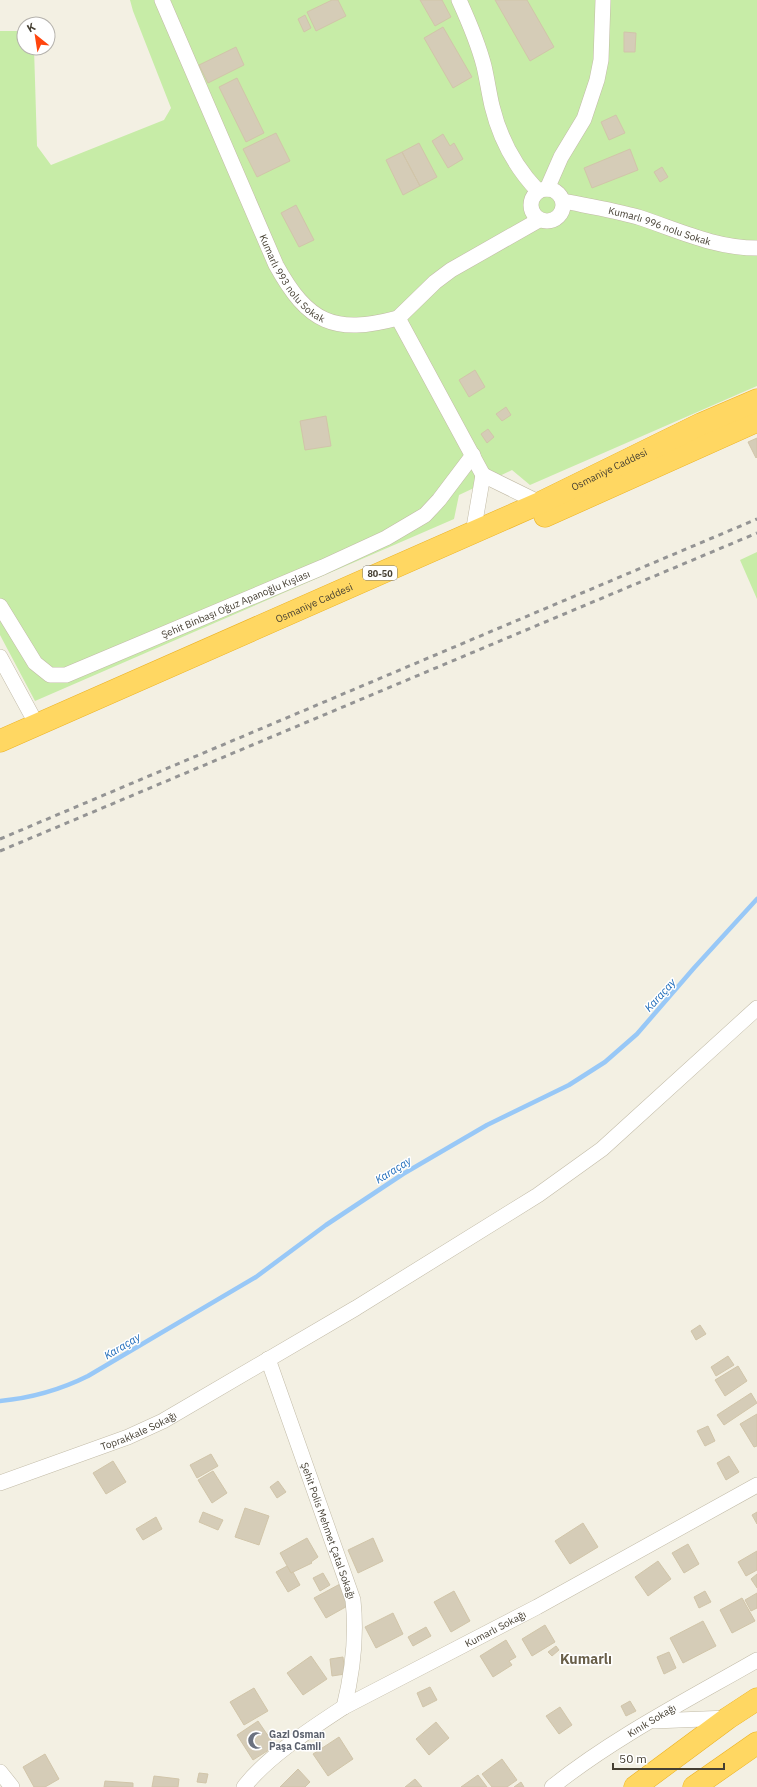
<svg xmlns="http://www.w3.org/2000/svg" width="757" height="1787" viewBox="0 0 757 1787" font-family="'IBM Plex Sans',sans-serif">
<rect width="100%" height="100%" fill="#f3f0e3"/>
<path fill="#c7eca7" d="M130 0H757V386L530 485 512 470 459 495 454 519 35 701 0 635V31H20L24 33V48H34L37 146 51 165 164 120 171 108 133 11Z
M757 552V599L740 560Z"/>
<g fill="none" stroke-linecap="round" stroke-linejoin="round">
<path stroke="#98c8f7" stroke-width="4.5" d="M0 1401C31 1398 60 1390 88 1376L256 1277 326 1225 403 1174 487 1125 569 1085 605 1062 637 1034 694 968 757 899"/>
</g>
<path fill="#d5ccb7" stroke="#d1c5a9" d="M332 0H338L346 16 316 31 307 12Z
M420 0H442L451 17 435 26Z
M495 0H527L554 47 530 61Z
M305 15 311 28 304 32 298 19Z
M443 27 472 77 453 88 424 38Z
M624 32 636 33 635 52H624Z
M236 47 244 65 208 83 199 65Z
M237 78 264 133 246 142 219 87Z
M616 115 625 133 609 140 601 122Z
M276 133 290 161 257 177 243 149Z
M443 134 450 146 454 143 463 159 448 168 432 141Z
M419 143 437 177 420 186 402 152Z
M630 149 638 170 592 188 584 168Z
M402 152 420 186 403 195 386 160Z
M662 167 668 177 660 182 654 172Z
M296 205 314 240 299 247 281 213Z
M475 370 485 387 469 397 459 380Z
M506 407 511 415 502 421 496 414Z
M326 416 331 446 305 450 300 421Z
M488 429 494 437 487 443 481 434Z
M757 438V457L756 458 748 442Z
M700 1325 706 1334 696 1340 691 1331Z
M728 1356 734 1365 716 1376 711 1367Z
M738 1366 747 1381 725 1396 715 1380Z
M751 1393 757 1403 724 1425 717 1415Z
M757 1414V1446L754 1447 740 1424Z
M708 1426 715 1441 705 1446 697 1431Z
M211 1454 218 1466 197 1478 190 1465Z
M729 1456 739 1472 726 1480 717 1463Z
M113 1461 126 1482 106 1494 93 1473Z
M213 1471 227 1493 212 1503 198 1480Z
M278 1481 286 1492 277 1498 270 1487Z
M245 1508 269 1516 259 1545 235 1537Z
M203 1512 223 1520 218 1530 199 1522Z
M757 1512V1524L752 1515Z
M156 1517 162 1529 143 1540 136 1529Z
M583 1523 598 1547 570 1564 555 1541Z
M307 1538 318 1557 311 1562 312 1563 291 1573 280 1553Z
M373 1538 383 1561 358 1573 348 1550Z
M688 1544 699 1564 684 1573 672 1553Z
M757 1551V1570L746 1576 738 1562Z
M658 1561 671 1579 648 1596 635 1577Z
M287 1566 291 1573 293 1572 300 1585 288 1592 276 1572Z
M323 1573 330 1585 320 1591 313 1578Z
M757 1574V1588L751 1579Z
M340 1584 351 1604 326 1618 314 1598Z
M454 1591 470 1621 451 1632 434 1602Z
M705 1591 711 1602 699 1608 694 1597Z
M757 1593V1608L751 1611 745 1600Z
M742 1598 755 1621 732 1633 720 1610Z
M393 1613 403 1634 376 1648 365 1627Z
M703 1621 716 1646 683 1663 670 1638Z
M545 1625 555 1642 532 1656 522 1639Z
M426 1627 431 1636 413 1646 408 1637Z
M506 1640 516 1657 509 1661 512 1665 493 1677 480 1656Z
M556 1646 559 1650 552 1656 548 1652Z
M669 1652 676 1668 664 1674 657 1657Z
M311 1656 327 1679 303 1695 287 1673Z
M343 1657 345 1674 332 1676 330 1659Z
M430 1687 437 1700 423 1707 417 1693Z
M254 1688 268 1711 244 1725 230 1702Z
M630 1701 636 1711 626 1716 621 1706Z
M560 1707 572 1725 559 1734 546 1716Z
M258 1721 275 1746 253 1760 237 1735Z
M436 1722 449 1738 429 1755 416 1739Z
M339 1737 353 1759 328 1776 313 1754Z
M45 1754 59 1779 45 1787H34L23 1767Z
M502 1759 517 1780 507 1787H492L482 1774Z
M298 1769 310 1782 305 1787H280Z
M199 1773 208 1774 206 1783 197 1782Z
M478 1775 487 1787H461Z
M154 1776 179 1779 178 1787H152Z
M415 1779 422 1787H405Z
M105 1781 133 1783V1787H104Z
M521 1782 524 1787H514Z"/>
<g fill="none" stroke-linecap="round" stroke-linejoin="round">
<defs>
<g id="street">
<path id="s1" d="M162 0 276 265C308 323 334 335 398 318L483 475"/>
<path d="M459 0C469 22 478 43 484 66 487 79 489 93 492 106 500 139 515 167 538 191"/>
<circle cx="547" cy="205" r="16"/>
<path d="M547 189 561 157 584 119 597 80 601 60 603 0"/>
<path id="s2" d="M563 201C588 206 614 210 638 217 678 230 714 248 757 248"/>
<path d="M398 318 435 282 451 270 539 220"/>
<path d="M473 533 483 475 540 503"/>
<path id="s3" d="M0 606 35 663 50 675H66L323 567 386 538 425 515 439 500 473 455"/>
<path d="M0 657 37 725"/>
<path id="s4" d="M268 1359 353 1600C357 1637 353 1671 344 1707"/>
<path id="s5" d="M0 1483 128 1437 163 1421 356 1308 538 1195 602 1149 757 1008"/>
<path d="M654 1721 728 1718"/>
<path d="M0 1772 12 1787"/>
<path id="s6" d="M244 1787C267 1757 312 1728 344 1707L537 1607 757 1485"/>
<path id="s7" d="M552 1787C613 1738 689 1699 757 1660"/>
</g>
<g id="highway">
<path d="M545 516 757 421"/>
<path id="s8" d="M0 741 540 503 701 424 757 400"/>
<path d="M635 1787 728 1718 757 1699"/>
<path d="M694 1787 757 1743"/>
</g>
</defs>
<use href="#street" stroke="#c2bba7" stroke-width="16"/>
<use href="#highway" stroke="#ecb223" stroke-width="23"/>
<use href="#street" stroke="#fff" stroke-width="15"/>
<use href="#highway" stroke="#ffd762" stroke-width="22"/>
<path stroke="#949494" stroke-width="3" stroke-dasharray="5 5" stroke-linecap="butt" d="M0 839 757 519
M0 851 757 533"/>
</g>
<defs>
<symbol id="mosque-bare" viewBox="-9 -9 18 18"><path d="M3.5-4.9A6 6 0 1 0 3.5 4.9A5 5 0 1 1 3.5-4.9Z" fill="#6b7280" stroke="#fff" stroke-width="2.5" paint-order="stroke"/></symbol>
</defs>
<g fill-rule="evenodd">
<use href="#mosque-bare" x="244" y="1728" width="25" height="25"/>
</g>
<g text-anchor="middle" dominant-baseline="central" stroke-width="3" stroke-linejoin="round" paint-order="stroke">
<rect fill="#fff" stroke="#7d7970" stroke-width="1" x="363" y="566" width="34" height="14" rx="3"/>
<g font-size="9" font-weight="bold" fill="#453f32">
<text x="380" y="573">80-50</text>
</g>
<g font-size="10" fill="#453f32" stroke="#fff">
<text stroke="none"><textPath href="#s2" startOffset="100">Kumarlı 996 nolu Sokak</textPath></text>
<text stroke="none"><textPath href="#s1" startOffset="309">Kumarlı 993 nolu Sokak</textPath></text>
<text stroke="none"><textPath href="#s8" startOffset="667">Osmaniye Caddesi</textPath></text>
<text stroke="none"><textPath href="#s8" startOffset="343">Osmaniye Caddesi</textPath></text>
<text stroke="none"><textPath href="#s3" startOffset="286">Şehit Binbaşı Oğuz Apanoğlu Kışlası</textPath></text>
<text stroke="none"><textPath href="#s5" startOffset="148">Toprakkale Sokağı</textPath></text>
<text stroke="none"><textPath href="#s4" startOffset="182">Şehit Polis Mehmet Çatal Sokağı</textPath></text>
<text stroke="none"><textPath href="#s6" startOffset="299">Kumarlı Sokağı</textPath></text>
<text stroke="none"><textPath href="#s7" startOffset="120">Kınık Sokağı</textPath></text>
</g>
<g font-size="10" font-weight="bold" fill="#5b616d" stroke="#fff" text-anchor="start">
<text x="269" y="1734">Gazi Osman<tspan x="269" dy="12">Paşa Camii</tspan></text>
</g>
<g font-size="11" font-style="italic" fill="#226ebb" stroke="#fff">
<text transform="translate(660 995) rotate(-48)">Karaçay</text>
<text transform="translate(393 1170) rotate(-32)">Karaçay</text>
<text transform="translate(122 1346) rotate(-31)">Karaçay</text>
</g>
<g font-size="14" font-weight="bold" fill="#695f49" stroke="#fff">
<text x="586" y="1659">Kumarlı</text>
</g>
</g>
<g transform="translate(36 36) rotate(330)"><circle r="19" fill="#ffffff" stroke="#b5b2ad"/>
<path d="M0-3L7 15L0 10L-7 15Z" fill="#ff450e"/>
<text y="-6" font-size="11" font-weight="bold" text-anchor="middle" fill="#453f32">K</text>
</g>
<path d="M613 1763v6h111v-6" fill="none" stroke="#453f32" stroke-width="2"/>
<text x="619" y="1763" font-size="12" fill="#453f32" stroke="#ffffff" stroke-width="3" paint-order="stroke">50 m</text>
</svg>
